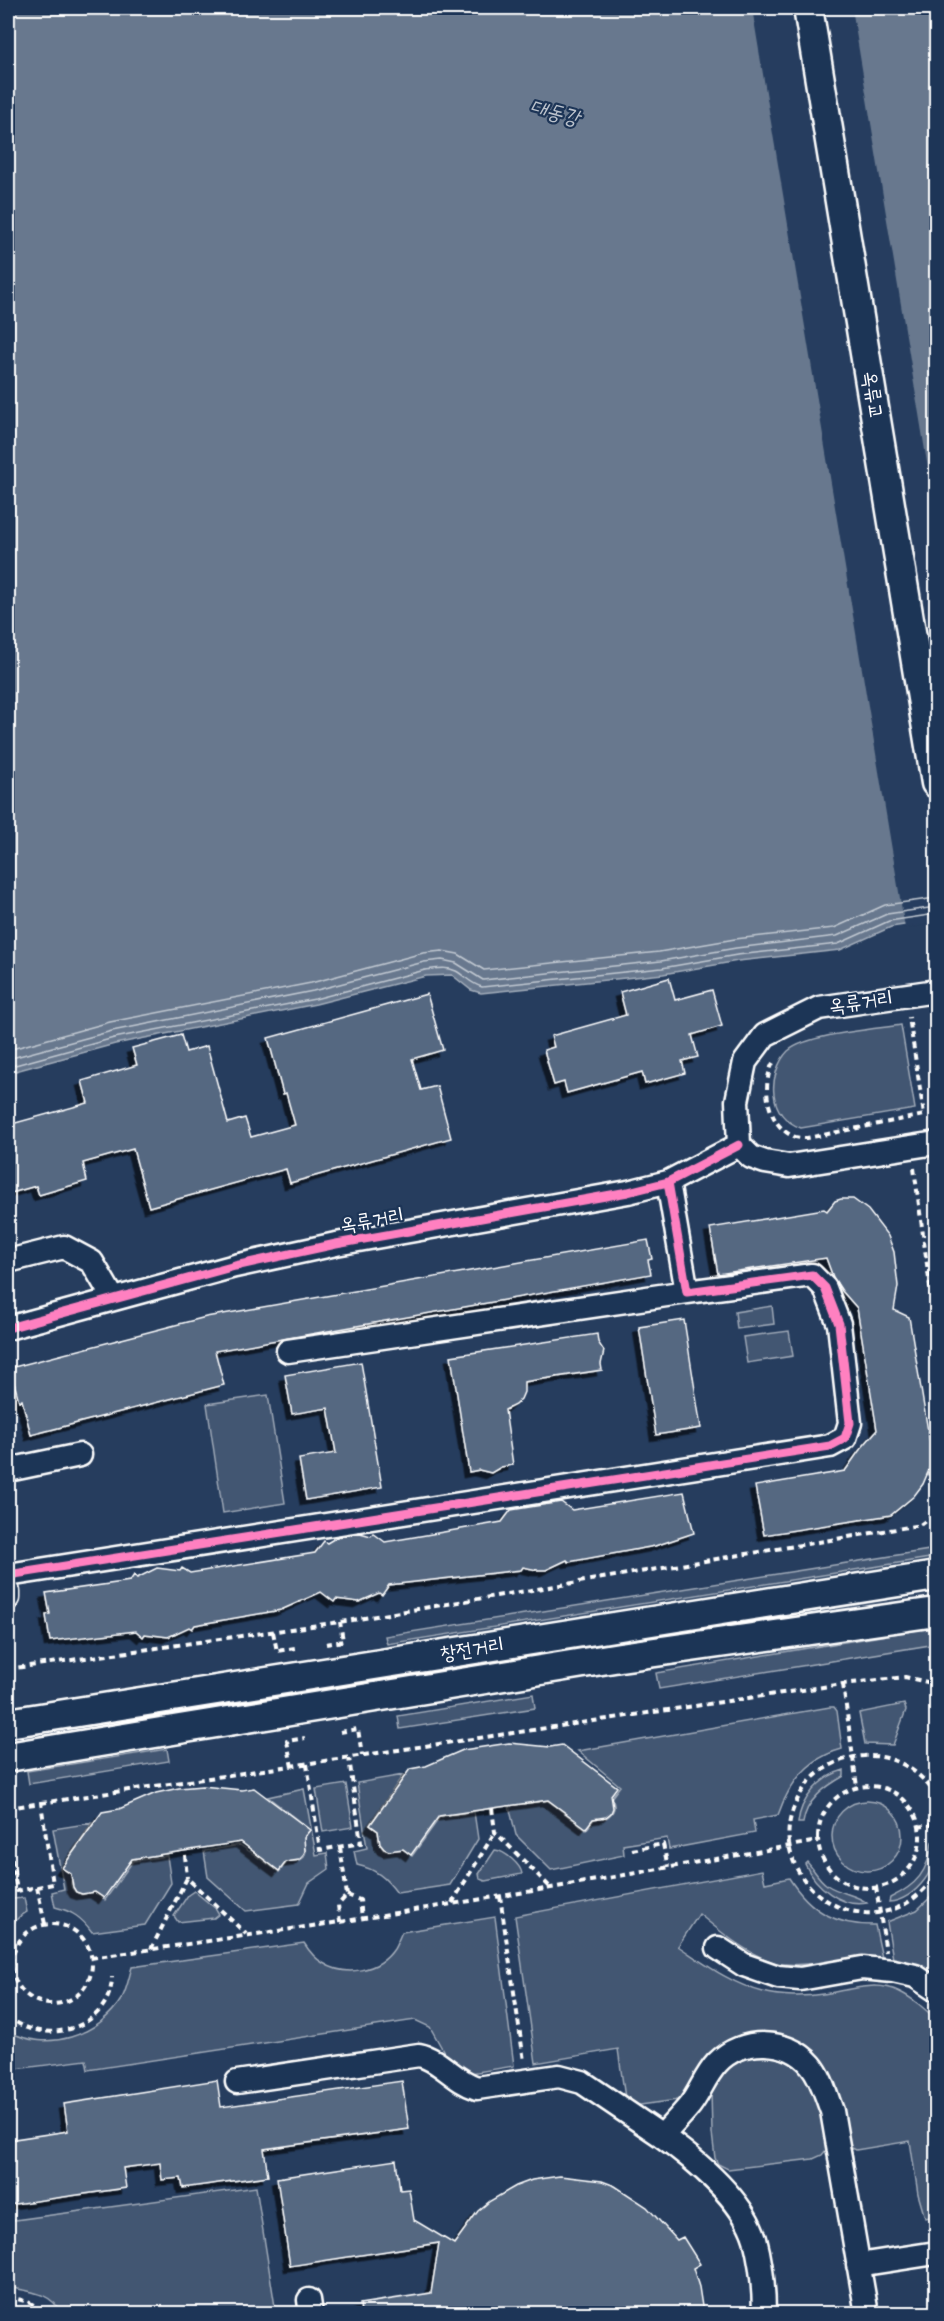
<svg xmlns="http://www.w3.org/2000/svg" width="944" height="2321" viewBox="0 0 944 2321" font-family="Sriracha,'Poor Story',sans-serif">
<defs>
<filter id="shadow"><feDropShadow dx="-5.5" dy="5.5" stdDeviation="0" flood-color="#0009"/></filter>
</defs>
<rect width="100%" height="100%" fill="#263d5e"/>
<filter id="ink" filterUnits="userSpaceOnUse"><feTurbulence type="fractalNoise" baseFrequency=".0167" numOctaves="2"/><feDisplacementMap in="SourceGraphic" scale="12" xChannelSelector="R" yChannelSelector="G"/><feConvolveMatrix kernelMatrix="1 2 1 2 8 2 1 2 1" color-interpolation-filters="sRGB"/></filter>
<g filter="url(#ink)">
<path fill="#425672" stroke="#a0aab8" stroke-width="1.5" d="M901 1025 915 1109 801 1128C785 1122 776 1111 774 1094 772 1080 778 1061 788 1051 807 1034 875 1029 901 1025Z
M772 1306 774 1324 737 1329 735 1312Z
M789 1331 793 1356 747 1363 743 1337Z
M268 1395 285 1503 223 1513 207 1404Z
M936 1549V1557L387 1644 385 1636Z
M936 1627V1644L659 1689 656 1673Z
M533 1694 535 1708 400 1729 398 1716Z
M904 1704 906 1710 893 1745 865 1744 859 1713Z
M830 1707H834L837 1711 842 1749C808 1758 789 1783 778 1815L753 1820 755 1833 669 1849 667 1838 623 1845 624 1855 551 1870 516 1835 509 1806 548 1801 586 1830 596 1817 606 1818C614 1813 617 1806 611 1798L620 1786 578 1751Z
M167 1749 169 1761 29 1784 27 1771Z
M844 1770V1776C826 1786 806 1800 803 1823H798C800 1799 821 1776 844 1770Z
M403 1775 369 1825 380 1833 378 1839 383 1850 389 1852 399 1847 412 1856 440 1817 474 1812 478 1839 450 1885 397 1893C386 1878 376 1869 357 1865L354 1851 367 1848 357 1783Z
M346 1784 353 1827 323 1832 316 1789Z
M304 1789 316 1855 327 1853 329 1869 309 1883 299 1904 246 1911 208 1877 204 1851 240 1845 279 1872 289 1860 299 1861 304 1857 306 1851 302 1841 310 1830 268 1797Z
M832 1836a35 35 0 1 1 70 0a35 35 0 1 1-70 0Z
M92 1823 62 1868 73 1876C68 1886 72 1892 82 1895L92 1891 105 1900 133 1861 167 1856 171 1883 145 1925 92 1932C82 1918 72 1911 55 1907L52 1892 64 1889 53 1829Z
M935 1840C942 1865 915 1901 889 1902L890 1898C917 1885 928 1872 932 1842Z
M495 1850C505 1851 521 1865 522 1874L485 1881 480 1879 479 1874Z
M807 1862C814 1869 818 1879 827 1885 838 1893 858 1895 867 1903 841 1908 815 1886 805 1864Z
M762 1870 765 1883 789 1878C810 1911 836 1926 875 1925L882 1958C861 1954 839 1962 818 1963 805 1964 788 1966 776 1963 747 1954 722 1933 699 1914L678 1946C705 1964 731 1984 763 1992 781 1997 805 1997 823 1994 847 1991 876 1979 900 1992 912 1998 927 2010 936 2020V2216L925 2218 918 2194 910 2141 856 2150 848 2146 804 2048 714 2054 699 2069 683 2097 677 2100 633 2106 625 2098 618 2049 536 2063 515 1916Z
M8 1874 13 1899 24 1898 27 1912 19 1917 8 1929Z
M194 1891 216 1909 219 1914 214 1918 178 1922 174 1916 188 1895Z
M936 1892V1983L912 1966 893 1959 887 1922 917 1910Z
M495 1917 514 2066 471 2073 463 2071 448 2059 430 2027 415 2020 88 2070 86 2060 8 2070V2031C47 2053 99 2036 122 1998 127 1989 129 1977 132 1967L304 1943C309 1951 314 1958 323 1963 345 1977 379 1972 394 1949 397 1944 399 1938 402 1932Z
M769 2052C777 2055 789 2057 795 2063 814 2078 829 2127 826 2150L822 2155 813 2159 728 2169 718 2164 715 2158 712 2133 711 2091 718 2075 736 2060Z
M256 2187 276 2313H60C54 2292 25 2291 8 2287V2221Z"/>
<path fill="#67788e" stroke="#a4aebb" stroke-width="1.5" d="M8 8H936V920L891 927 840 950 738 961 663 974 481 993 471 990 452 975 426 976 316 1004 115 1044 8 1073Z"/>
<path fill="#263d5e" d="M752 8H852L936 517V923L905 928Z"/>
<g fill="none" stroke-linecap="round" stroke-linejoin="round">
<path stroke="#c2c9d2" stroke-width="1.5" d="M8 1050 110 1022 311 983 423 953 442 951 458 954 484 970 659 952 735 939 834 928 885 905 936 898
M8 1059 112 1031 313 991 424 962 442 960 456 963 483 980 661 961 736 948 837 936 887 914 936 907
M8 1067 114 1038 315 999 425 970C435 969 446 966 456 971 465 976 471 984 482 987L662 968 737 955 838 944 889 921 936 914"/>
</g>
<path fill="#556781" stroke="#fff" stroke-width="1.5" filter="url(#shadow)" d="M669 978 675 1000 712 990 722 1026 692 1035 698 1057 682 1061 685 1073 645 1084 642 1072 567 1093 564 1082 554 1085 544 1050 554 1047 551 1036 626 1015 620 992Z
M427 994 443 1050 412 1059 421 1090 437 1086 451 1138 290 1183 286 1169 149 1207 133 1149 83 1163 87 1181 39 1195 36 1186 8 1194V1125L88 1103 82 1081 137 1065 132 1048 181 1035 186 1052 207 1046 228 1123 245 1118 251 1137 295 1125 286 1093 283 1094 268 1038Z
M841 1199H853L868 1210 888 1236 894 1252 898 1286 894 1310 909 1317 932 1455 929 1470 923 1484 914 1496 891 1515 764 1535 755 1486 845 1471 859 1451 877 1430 857 1308 842 1291 833 1277 826 1258 718 1274 710 1228 824 1209 827 1211 835 1201Z
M648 1240 652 1259 648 1260 651 1274 215 1351 224 1385 31 1435 22 1400 19 1401 10 1368 206 1317Z
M684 1320 701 1428 656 1435 639 1327Z
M597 1334 598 1342 604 1351 601 1364 602 1370 524 1382V1392L521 1399 515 1405 505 1410 513 1465 501 1467 491 1473 479 1470 469 1472 451 1356Z
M361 1362 382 1487 306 1500 299 1459 336 1453 328 1408 292 1414 285 1375Z
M684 1492 694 1533 655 1546 569 1562 567 1560 546 1570H537L523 1567 521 1570 389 1585 382 1595 379 1593 359 1602 336 1599 334 1602 321 1592 281 1610 195 1625 192 1629 189 1627 168 1637 145 1634 143 1637 136 1631 50 1641 46 1615 50 1614 46 1593 130 1581 134 1575 137 1578 157 1568 180 1571 182 1568 190 1573 315 1553 324 1541 327 1543 337 1537 360 1533 371 1536 373 1533 385 1542 502 1522 511 1510 561 1502 572 1510Z
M509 1743 550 1747 562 1745 617 1787 611 1795 613 1808 611 1813 606 1817 593 1819 586 1828 548 1800 439 1816 411 1855 403 1849 389 1851 384 1849 380 1844 378 1831 370 1825 410 1769 426 1766 463 1750Z
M202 1786 242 1790 254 1788 310 1830 304 1837 305 1851 303 1856 299 1860 286 1862 279 1871 241 1842 132 1859 104 1898 95 1892 82 1894 76 1892 73 1887 71 1874 62 1868 102 1812 119 1809 156 1793 179 1788Z
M217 2080 221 2107 402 2081 409 2129 264 2149 268 2176 183 2188 181 2178 162 2180 160 2163 123 2168 126 2188 8 2205V2140L68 2131 64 2104Z
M396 2160 400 2190 409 2189 414 2220 454 2244 478 2211 490 2201 516 2186 532 2180 560 2176 602 2181 615 2186 647 2207 677 2240 683 2237 700 2264 693 2268 699 2287 703 2313H361L360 2304 431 2293 439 2243 290 2266 277 2178Z"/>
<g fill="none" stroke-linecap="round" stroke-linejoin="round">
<defs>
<path id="minor" d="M936 991 819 1008 765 1035 745 1062 737 1101 739 1145 751 1157 765 1162 789 1166 936 1143
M8 1261 64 1247 92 1262 113 1298
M8 1328 235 1266 336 1244 628 1192 668 1182 739 1145
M288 1351 687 1292
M8 1470 80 1455
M8 1575 830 1446 845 1438 850 1423 839 1324 825 1288 812 1275 687 1292 668 1182
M8 1592V1598
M718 1948 744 1965 778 1977 800 1979 862 1968 893 1971 915 1976 936 1990
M237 2082 419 2055C440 2059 454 2081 477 2088L559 2076 582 2082 662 2136
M858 2265 936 2253
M309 2300 311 2314
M764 2314C764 2290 761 2262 755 2239 743 2199 694 2159 662 2136 671 2126 681 2116 690 2105 700 2092 705 2076 717 2063 742 2037 788 2038 811 2065 822 2078 826 2096 832 2111L867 2314"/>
<path id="major" d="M808 8 936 783
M8 1723 936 1576
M8 1757 620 1657 936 1612"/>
</defs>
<use href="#minor" stroke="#fff" stroke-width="27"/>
<use href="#major" stroke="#fff" stroke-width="33"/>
<path stroke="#fff" stroke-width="4" stroke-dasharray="6 4.5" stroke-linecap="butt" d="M773 1063C761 1085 767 1125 793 1136 796 1138 803 1138 807 1138L924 1115 909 1017
M914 1168 936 1331
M273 1632 277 1651 295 1648
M326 1644 343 1641 340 1622
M8 1669 340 1622 920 1525 936 1513
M843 1684 857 1787
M340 1732 358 1729 362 1755
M307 1764 320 1850 361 1843 349 1758
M292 1767 287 1741 305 1738
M818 1837a51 51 0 1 1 102 0a51 51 0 1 1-102 0Z
M936 1796C921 1771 894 1754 864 1756 841 1757 818 1769 805 1787 742 1875 875 1968 936 1874
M41 1803 843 1684 905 1677 936 1684
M8 1808 41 1803 53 1884 17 1891 8 1835
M492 1808 495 1832 551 1888
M918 1827 936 1824
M340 1847 347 1895
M632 1850 663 1844 668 1867
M185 1855 187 1878
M37 1887 45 1924
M876 1887 886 1952
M347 1895 360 1900 362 1918
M500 1896 524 2061
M452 1903 495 1832
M340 1922 338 1905 347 1895
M12 1964a40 40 0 1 1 80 0a40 40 0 1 1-80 0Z
M151 1949 187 1878 246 1934
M91 1958 340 1922 551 1888 818 1841
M8 2016C43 2048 111 2029 112 1977
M8 2297C22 2300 34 2302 44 2314"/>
<use href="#minor" stroke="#1d3557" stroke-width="22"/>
<use href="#major" stroke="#1d3557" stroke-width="28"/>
<defs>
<path id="cycleway" d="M8 1328 235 1266 336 1244 628 1192 668 1182 739 1145
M8 1575 830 1446 845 1438 850 1423 839 1324 825 1288 812 1275 687 1292 668 1182"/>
</defs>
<use href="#cycleway" stroke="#1d3557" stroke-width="13"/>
<use href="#cycleway" stroke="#ff80c0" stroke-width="9"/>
</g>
</g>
<g text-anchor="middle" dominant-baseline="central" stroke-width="4.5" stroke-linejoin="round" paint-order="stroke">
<g font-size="20" fill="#fff" stroke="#1d3557">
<text transform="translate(873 395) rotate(81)">옥류교</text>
<text transform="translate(861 1002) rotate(-8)">옥류거리</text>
<text transform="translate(372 1220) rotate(-10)">옥류거리</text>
<text transform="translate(472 1649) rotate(-9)">창전거리</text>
</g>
<g font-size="21" font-style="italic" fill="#bbc2cc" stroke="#1d3557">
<text transform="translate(555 112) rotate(15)">대동강</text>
</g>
</g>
<rect width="944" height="2321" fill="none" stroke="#1d3557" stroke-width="30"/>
<rect x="15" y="15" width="914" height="2291" fill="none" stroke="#fff" stroke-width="2" filter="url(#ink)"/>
</svg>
